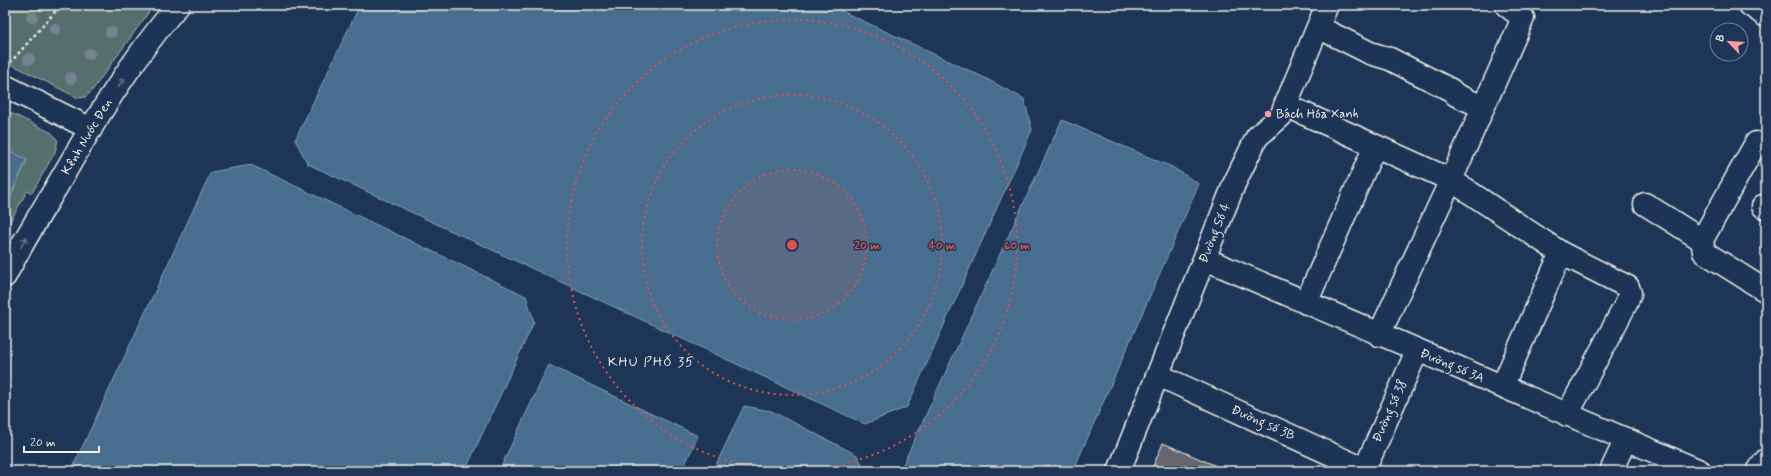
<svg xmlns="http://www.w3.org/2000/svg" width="1771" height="476" viewBox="0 0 1771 476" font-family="Mynerve,sans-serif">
<rect width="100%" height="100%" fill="#1d3557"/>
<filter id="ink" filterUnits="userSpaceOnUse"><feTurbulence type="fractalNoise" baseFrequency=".025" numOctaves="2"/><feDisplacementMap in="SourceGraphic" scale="8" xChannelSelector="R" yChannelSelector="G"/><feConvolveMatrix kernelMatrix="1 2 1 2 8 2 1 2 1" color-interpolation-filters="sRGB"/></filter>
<g filter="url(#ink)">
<path fill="#546f6c" stroke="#a4b0aa" d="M5 5H154L91 92 85 97 78 98 5 61Z
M5 110 52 133 58 141 55 152 32 193 27 191 5 231V208L27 160 5 149Z"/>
<path fill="#476e8f" stroke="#8ca2b3" d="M360 5H829L985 78 1024 99 1032 130 907 407 865 424 308 164 295 140Z
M1062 120 1172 167 1199 184 1073 471H900Z
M5 149 27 159 5 208Z
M251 165 526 296 534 322 465 471H71L211 172Z
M549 365 698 436 682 471H499Z
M744 406 771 411 857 455 866 471H713Z"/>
<path fill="#666570" stroke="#f4f1e8" d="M1163 443 1228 471H1151Z"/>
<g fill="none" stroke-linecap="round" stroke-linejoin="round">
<defs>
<path id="minor" d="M1750 5 1766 16
M1318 27 1370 53 1390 59 1451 90 1456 95 1483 107
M5 86 91 129
M1285 105 1451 180 1561 253 1628 287 1630 293 1626 304 1567 415
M1645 204 1702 240 1704 252 1766 291
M1763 206 1766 208
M1702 240 1756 143
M1205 259 1700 471
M5 276C21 245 39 216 57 186 93 123 131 60 178 5
M1306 303 1375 146
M1379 335 1451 180 1523 18 1506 5
M1158 375 1368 471
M1502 387 1561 253
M1119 471 1235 182 1257 137 1281 116 1327 5
M1364 471 1417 351
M1611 471 1626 439
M1758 471 1766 460"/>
</defs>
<use href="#minor" stroke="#f4f1e8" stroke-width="25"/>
<path stroke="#f4f1e8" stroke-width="2.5" stroke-dasharray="3 3" stroke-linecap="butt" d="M10 63 61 5"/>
<use href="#minor" stroke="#1d3557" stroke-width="22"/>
</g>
<g fill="#74848f">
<circle cx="32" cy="17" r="6"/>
<circle cx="55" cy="29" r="6"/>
<circle cx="111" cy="32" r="6"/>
<circle cx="89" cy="54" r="6"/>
<circle cx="29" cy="59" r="6"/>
<circle cx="71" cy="78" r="6"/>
</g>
<defs><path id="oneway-shaft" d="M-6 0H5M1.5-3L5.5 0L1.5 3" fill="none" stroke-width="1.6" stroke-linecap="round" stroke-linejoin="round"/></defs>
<g stroke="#68778a">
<use href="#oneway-shaft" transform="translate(121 83) rotate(-56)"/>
<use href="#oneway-shaft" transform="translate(24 242) rotate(-60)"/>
</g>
</g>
<circle cx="792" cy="245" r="75" fill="#dc504e" fill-opacity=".12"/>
<g fill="none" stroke="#dc504e" stroke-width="2" stroke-dasharray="2 4">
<circle cx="792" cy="245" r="75"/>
<circle cx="792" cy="245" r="150"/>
<circle cx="792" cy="245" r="225"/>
</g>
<circle fill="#ff9aa2" stroke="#1d3557" stroke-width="1.5" cx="1268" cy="114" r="4"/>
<g text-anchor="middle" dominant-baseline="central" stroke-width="3" stroke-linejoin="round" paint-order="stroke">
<g font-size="13" fill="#f4f1e8" stroke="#1d3557" text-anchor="start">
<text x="1276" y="114">Bách Hóa Xanh</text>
</g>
<g font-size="13" fill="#f4f1e8" stroke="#1d3557">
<text transform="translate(87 137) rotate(-59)">Kênh Nước Đen</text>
<text transform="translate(1215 233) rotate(-68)">Đường Số 4</text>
<text transform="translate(1452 366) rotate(23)">Đường số 3A</text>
<text transform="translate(1390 411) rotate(-66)">Đường số 38</text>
<text transform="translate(1263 423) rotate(24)">Đường số 3B</text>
</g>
<g font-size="14" letter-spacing="1" fill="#f4f1e8" stroke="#1d3557">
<text x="651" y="362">KHU PHỐ 35</text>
</g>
</g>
<circle cx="792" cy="245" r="6" fill="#dc504e" stroke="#1d3557" stroke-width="2"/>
<g font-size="12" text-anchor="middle" font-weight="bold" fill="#dc504e" stroke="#1d3557" stroke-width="3" stroke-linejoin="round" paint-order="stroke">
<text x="867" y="249">20 m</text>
<text x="942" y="249">40 m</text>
<text x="1017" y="249">60 m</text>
</g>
<rect width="1771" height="476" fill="none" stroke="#1d3557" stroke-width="20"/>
<rect x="10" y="10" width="1751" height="456" fill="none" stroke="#f4f1e8" stroke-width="1.5" filter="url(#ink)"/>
<g transform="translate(1729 42) rotate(295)"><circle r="19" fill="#1d3557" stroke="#738091"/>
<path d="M0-3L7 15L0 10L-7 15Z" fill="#ff9aa2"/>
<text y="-6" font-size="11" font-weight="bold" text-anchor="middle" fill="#f4f1e8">B</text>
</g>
<path d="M24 446v6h75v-6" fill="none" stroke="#f4f1e8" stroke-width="2"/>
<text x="30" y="446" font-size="12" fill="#f4f1e8" stroke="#1d3557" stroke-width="3" paint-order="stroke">20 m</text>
</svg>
